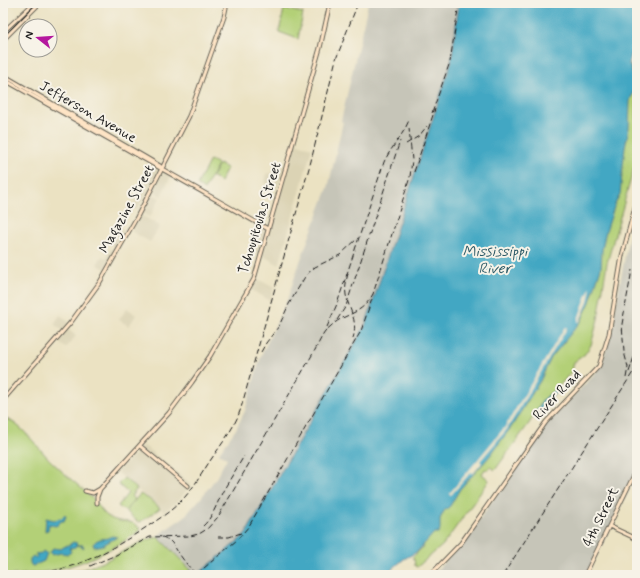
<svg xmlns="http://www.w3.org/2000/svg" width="640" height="578" viewBox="0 0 640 578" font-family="Mynerve,sans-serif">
<rect width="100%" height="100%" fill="#f7f3e8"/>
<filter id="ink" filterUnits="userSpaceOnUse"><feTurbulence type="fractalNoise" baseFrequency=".025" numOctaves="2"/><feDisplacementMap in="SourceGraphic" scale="8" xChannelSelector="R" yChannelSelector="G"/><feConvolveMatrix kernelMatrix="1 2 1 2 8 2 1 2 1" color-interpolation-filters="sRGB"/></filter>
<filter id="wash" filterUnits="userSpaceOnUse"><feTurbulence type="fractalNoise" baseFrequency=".012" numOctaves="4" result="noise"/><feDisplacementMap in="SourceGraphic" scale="16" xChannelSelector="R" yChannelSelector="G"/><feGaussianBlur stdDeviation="0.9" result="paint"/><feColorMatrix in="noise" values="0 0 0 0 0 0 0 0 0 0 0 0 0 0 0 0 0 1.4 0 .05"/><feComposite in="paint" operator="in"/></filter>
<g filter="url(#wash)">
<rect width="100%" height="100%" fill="#ebe2c2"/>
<path fill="#dbd3b4" d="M295 143 312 148 279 265 262 255Z
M275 163 284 168 278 189 265 183 267 173 272 174Z
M155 167 159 170 149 189 140 184 147 174 150 175Z
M162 172 171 176 161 196 152 190Z
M143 188 148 191 137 210 132 207 135 203 133 199 134 197 137 198 139 194 138 192V191L140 192Z
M151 193 160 198 150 217 141 212Z
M141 215 160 226 150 242 131 231Z
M260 227 266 232 260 253 255 251 258 240 256 239Z
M120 228 126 232 117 248 109 243Z
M111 249 115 252 105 269 97 264 102 256 106 258Z
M256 278 274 288 270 301 250 289Z
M127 308 136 315 129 326 119 320Z
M60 315 69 322 65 327 76 336 66 348 58 342 65 333 54 324Z
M143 445 191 484 179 500 164 512 117 472Z"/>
<path fill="#c6c5b8" d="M370 3H459L451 63 365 326 245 535 197 575 158 537V535L184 517 201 498 216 478 227 458 219 453 236 429 245 411 261 356 287 300 301 259 328 188 343 122 341 121 368 4Z
M637 208V474L587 575H432L463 543 545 425 592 377 598 369 602 363 611 332 628 240Z"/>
<path fill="#b3d077" stroke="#68764a" d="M284 9 303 13 298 39 279 32Z
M631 65 633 66 637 74V157L607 263 598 319 591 345 584 355 574 362 572 371 560 385 543 400 530 422 495 470 490 466 488 470 485 469 482 474 489 480 486 485 443 545 417 567 415 566 414 559 412 558 422 548 631 89Z
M210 160 218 164 204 190 197 185Z
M219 164 227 168 220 182 212 177Z
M3 418C19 420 40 451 52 462 65 475 80 486 93 499 99 505 102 513 109 517 121 525 132 517 141 530 96 561 58 575 3 575Z
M124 478 137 489 131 496 135 499 125 511 118 506 128 493 118 484Z
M140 494 149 499 160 508 159 509 140 522H138L126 511Z
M158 537 192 571 188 575H58C76 572 93 567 109 559 125 551 141 540 158 537Z"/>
<path fill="#43a7c3" stroke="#306270" d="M459 3H636L637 4V45L632 49 629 64 632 72 634 90 630 101 629 128 625 147 620 194 615 204 605 235 602 250 601 268 590 302 581 321 551 358 540 381 512 426 489 457 460 489 450 506 444 511 440 519V530L438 533H434L417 552 404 559 385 575H187L190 570 197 575 245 535 365 326 451 63Z
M558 387 559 390 546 401 538 414 534 415V414L543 400Z
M64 515 66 516 64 521H61L58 525 55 526 49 524 48 530 45 531 46 518 54 520 62 518Z
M112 536 117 537 103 545 94 547 93 544C98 538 102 539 109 538Z
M73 542 77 543 78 545H83L84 548H82V546L76 545V547L70 548 71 552 68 554 61 553 52 555 50 553 53 548 61 549C65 545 69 546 73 542Z
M43 551 47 553 44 561 33 566 31 565C29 561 30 558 33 556L36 558 37 556 35 554 42 553Z"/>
<path fill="#ebe2c2" d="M591 287 588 302 579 323 578 320 582 308 590 288Z
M565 327 567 328 507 429 480 461 482 463 473 474 471 472 451 495 449 494 505 427Z"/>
</g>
<g filter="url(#ink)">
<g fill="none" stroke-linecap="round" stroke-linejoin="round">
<defs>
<path id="secondary" d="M3 32 34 3
M3 40 40 3
M3 75 143 156 160 166 161 169
M3 79 268 229
M3 400 71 322 100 282 137 217 189 116 224 17 227 3
M140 446 188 486
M85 491 93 493 100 489
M97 503V497L100 489 169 413 192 382 210 356 254 279 320 48 330 3
M609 526 637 539
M430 575 461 543 546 422 599 366 609 334 622 256 637 200
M585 575 637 469"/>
</defs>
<use href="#secondary" stroke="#646156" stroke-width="5"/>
<use href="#secondary" stroke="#fee4c5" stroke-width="3"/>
<path stroke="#1c1c1c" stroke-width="1" d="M3 37 37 3"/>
<path stroke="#1c1c1c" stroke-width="1" stroke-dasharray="6 3" stroke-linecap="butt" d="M432 113 450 62 459 3
M406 144 419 136 427 126
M414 172 435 109
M348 273C346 281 345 288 346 295 350 313 358 319 353 339
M337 320 346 306 400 141
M327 327 337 304 384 162C391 147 403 136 409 120
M261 352 266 343 279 326 289 304 306 275 315 267 340 255 358 238
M629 372 634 357 637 340
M626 378 628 367 624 352 622 324 632 270
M203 526C213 517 217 503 223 491 230 479 237 468 244 456
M162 537C173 540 174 547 180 555 184 561 189 567 194 572
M218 537H229L241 533
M90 566 116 555 150 537 190 536 199 534 207 529 218 517 315 350C320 341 323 332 331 326 346 312 361 316 373 294L410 177 412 160 409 128
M197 574 237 540 249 526 361 331 372 299
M25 575C71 572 107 553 145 528 159 519 173 510 184 498 195 486 203 471 212 458 223 442 235 427 241 408L311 161 336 59 358 3
M503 575 637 366"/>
</g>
</g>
<g text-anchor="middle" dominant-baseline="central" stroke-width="4" stroke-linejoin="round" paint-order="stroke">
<g font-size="14" fill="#1c1c1c" stroke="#f7f3e8">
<text transform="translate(88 112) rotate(30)">Jefferson Avenue</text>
<text transform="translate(127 209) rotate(-61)">Magazine Street</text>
<text transform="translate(260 218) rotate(-73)">Tchoupitoulas Street</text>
<text transform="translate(557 395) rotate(-47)">River Road</text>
<text transform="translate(601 517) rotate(-64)">4th Street</text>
</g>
<g font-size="15" font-style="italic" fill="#2e5b67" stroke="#f7f3e8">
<text x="495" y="252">Mississippi<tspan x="495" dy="17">River</tspan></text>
</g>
</g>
<rect width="640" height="578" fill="none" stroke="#f7f3e8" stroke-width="16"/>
<g transform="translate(38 38) rotate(287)"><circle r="19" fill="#f7f3e8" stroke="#9f9d96"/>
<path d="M0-3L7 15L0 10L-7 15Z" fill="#b5179e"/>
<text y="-6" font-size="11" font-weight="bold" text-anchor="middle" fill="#1c1c1c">N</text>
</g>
</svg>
